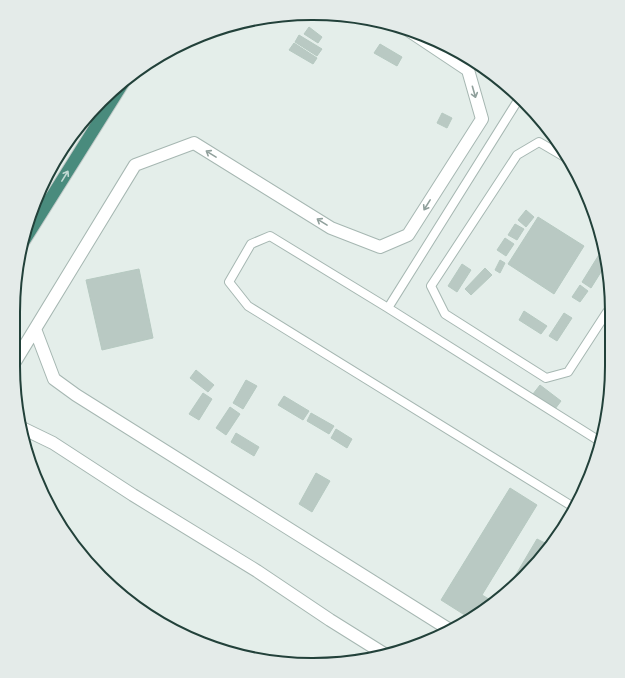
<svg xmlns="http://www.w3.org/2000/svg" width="625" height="678" viewBox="0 0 625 678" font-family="Signika,sans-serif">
<rect width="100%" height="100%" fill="#e4eeea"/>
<path fill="#b9c9c3" stroke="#b6c9c1" d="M309 27 322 37 318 43 304 34Z
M299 35 322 49 317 56 295 42Z
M294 43 317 58 313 64 289 50Z
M380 44 402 57 397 66 374 53Z
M442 113 452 118 447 128 437 123Z
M526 210 534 217 526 227 518 220Z
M538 217 584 246 554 294 508 264Z
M515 224 524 229 517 240 508 235Z
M601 236 605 249 596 244Z
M505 238 514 244 506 256 497 250Z
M600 253 606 257V264L591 288 582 282Z
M500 260 505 263 500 273 495 270Z
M462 264 471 270 457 292 448 286Z
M485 268 492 275 471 295 465 289Z
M139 269 153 338 102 350 86 280Z
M580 285 588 291 580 302 572 297Z
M524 311 547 326 541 334 519 320Z
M564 313 572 318 557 341 549 336Z
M196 370 214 385 208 392 190 378Z
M246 380 257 386 243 409 233 403Z
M540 385 561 401 555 409 533 394Z
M203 393 212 399 199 420 189 414Z
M284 396 309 411 303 420 278 405Z
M230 407 240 414 226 435 216 428Z
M311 413 334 426 329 434 307 421Z
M336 429 352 439 347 448 331 438Z
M236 433 259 447 254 456 231 442Z
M316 473 330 481 312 512 299 504Z
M510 488 537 505 482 595 494 602 479 614 471 619 441 600Z
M537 539 549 545 524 577 505 593Z"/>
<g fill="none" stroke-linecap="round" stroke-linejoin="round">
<defs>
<path id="service" d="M520 97 388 308 601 442
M568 159 539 142 517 155 431 286 445 314 546 378 568 372 607 312
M388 308 270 236 251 244 229 282 248 306 575 508"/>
<path id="minor" d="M35 329 54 379 76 395 450 630
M13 365 135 165 194 143 331 228 380 247 408 235 482 119 468 70 408 30
M20 427 53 443 133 495 257 571 330 620 386 655"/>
<path id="trunk" d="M22 244 123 83"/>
</defs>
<use href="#service" stroke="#a6b7b2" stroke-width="10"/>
<use href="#minor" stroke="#a6b7b2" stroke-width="14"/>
<use href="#trunk" stroke="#c1cac8" stroke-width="14"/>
<use href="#service" stroke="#fff" stroke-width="8"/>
<use href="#minor" stroke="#fff" stroke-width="12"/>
<use href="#trunk" stroke="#498b7d" stroke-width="12"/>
</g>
<defs><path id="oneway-shaft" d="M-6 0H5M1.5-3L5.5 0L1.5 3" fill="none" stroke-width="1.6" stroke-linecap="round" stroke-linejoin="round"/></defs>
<g stroke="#90a09c">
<use href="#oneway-shaft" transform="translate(474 92) rotate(74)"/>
<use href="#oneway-shaft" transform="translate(211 154) rotate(-148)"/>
<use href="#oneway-shaft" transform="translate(427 205) rotate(122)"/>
<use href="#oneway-shaft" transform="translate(322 222) rotate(-148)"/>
</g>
<use stroke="#c1d9d3" href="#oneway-shaft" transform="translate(65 176) rotate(-58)"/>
<path d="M0 0H625V678H0ZM312 20H313A292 292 0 0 1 605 312V366A292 292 0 0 1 313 658H312A292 292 0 0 1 20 366V312A292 292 0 0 1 312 20Z" fill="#e4ebe9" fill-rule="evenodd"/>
<path fill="none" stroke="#22413a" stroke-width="2" d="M312 20H313A292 292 0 0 1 605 312V366A292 292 0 0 1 313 658H312A292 292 0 0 1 20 366V312A292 292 0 0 1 312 20Z"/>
</svg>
